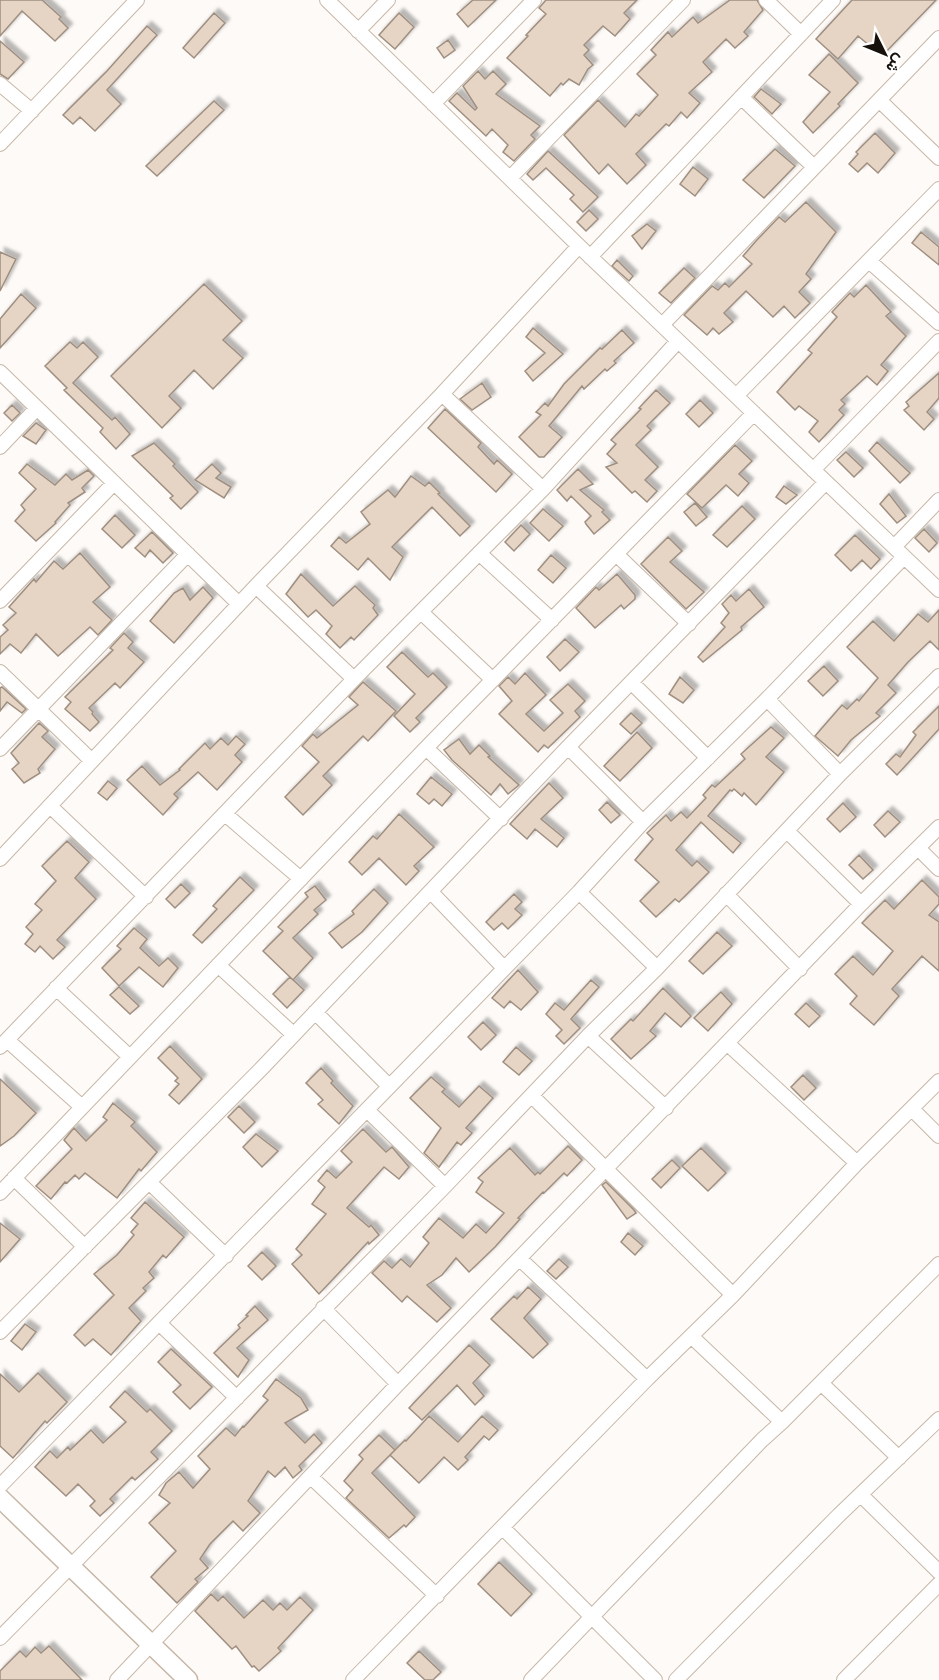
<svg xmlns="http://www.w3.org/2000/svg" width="939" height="1680" viewBox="0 0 939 1680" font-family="Raleway,Vazirmatn,sans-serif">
<defs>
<filter id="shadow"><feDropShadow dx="4.5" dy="-4.5" stdDeviation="1.5" flood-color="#0004"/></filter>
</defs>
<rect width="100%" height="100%" fill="#fdfaf7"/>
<path fill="#e6d5c5" stroke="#9f8f80" stroke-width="1.5" filter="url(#shadow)" d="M0 0H42L61 17 59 19 68 28 55 41 22 11 0 36Z
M473 0H496L468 27 457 14Z
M546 0H637L624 13 630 19 615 36 603 26 584 45 589 50 584 55 593 65 588 69 579 85 569 79 563 85 561 83 550 96 507 58 528 36 526 35 546 14 539 8Z
M730 0H757L763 10 744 32 748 36 735 48 726 39 703 62 712 72 689 93 700 103 687 118 681 112 669 126 666 124 636 154 646 165 627 184 608 164 599 174 564 135 598 100 625 127 636 114 639 116 658 95 637 74 656 55 651 50 668 32 672 37 693 17 698 23Z
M852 0H936L882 56 858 36 838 59 816 39Z
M214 13 225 23 194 58 183 48Z
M399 13 414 27 395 49 379 35Z
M147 26 157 35 107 90 121 104 95 131 80 117 73 124 63 115 107 71Z
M448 40 455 50 444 58 437 48Z
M0 41 24 62 8 79 0 74Z
M829 54 858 83 838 104 840 106 813 133 803 122 830 92 809 75Z
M478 71 485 79 493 71 506 84 496 94 540 126 531 135 535 139 514 161 503 152 508 145 492 129 486 136 449 101 457 93 475 110 477 108 463 86Z
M761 89 781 104 772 114 754 97Z
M214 101 224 110 157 176 146 166Z
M875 133 895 153 878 173 867 163 858 172 849 164 858 154 856 152Z
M775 149 795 166 764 198 743 180Z
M548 151 598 197 583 212 570 199 574 195 546 168 533 180 527 174Z
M693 167 708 179 695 196 680 184Z
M806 202 836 232 806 274 811 279 799 292 810 303 795 318 784 306 773 317 746 291 724 313 733 322 719 334 713 328 707 335 684 315 712 286 718 290 725 283 729 287 752 264 743 256 756 241 779 217 785 222Z
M589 210 598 219 586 231 577 222Z
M647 224 656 231 642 249 632 236Z
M921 232 939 247V265L912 243Z
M0 252 16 259 0 291Z
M617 260 633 276 629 281 612 266Z
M684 268 695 278 671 303 659 293Z
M204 284 242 321 223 340 243 358 213 389 194 370 169 396 181 408 162 428 111 376Z
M866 285 891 312 886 316 906 336 881 365 888 371 877 385 867 376 841 400 845 404 839 410 844 415 819 442 809 432 818 421 799 406 795 410 777 392 812 353 808 350 837 317 832 312 850 293 854 297Z
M21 294 36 308 0 348V319Z
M533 328 563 354 533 381 525 371 545 353 526 337Z
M622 330 634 343 614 361 616 363 607 371 605 369 584 389 582 386 549 426 562 437 544 457H539L519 437 541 415 536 412 545 403 548 406 564 384 600 348 602 349Z
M70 342 77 348 83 342 98 357 73 383 112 420 115 417 130 434 116 449 100 432 103 428 64 390 67 388 45 366Z
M939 373V398L927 412 934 419 924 430 904 410 909 406 906 402Z
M482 383 491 397 472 410 460 399Z
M656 390 670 403 647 426 651 430 636 445 658 467 645 480 657 491 647 502 635 491 632 493 606 467 617 463 607 454 616 444 611 440 641 409 639 408Z
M700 400 713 413 699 427 686 414Z
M12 405 20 413 12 421 4 413Z
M445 409 481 443 478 447 494 464 497 460 512 474 496 492 428 428Z
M36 423 46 430 36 444 23 436Z
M877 442 910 473 900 483 869 451Z
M154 443 175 464 173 466 198 492 181 509 170 498 173 496 132 456Z
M735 445 752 461 739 474 749 483 738 496 726 485 702 508 687 494Z
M846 452 863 468 854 477 837 460Z
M27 464 55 485 66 474 72 480 88 470 94 476 82 488 85 492 68 503 70 505 55 522 56 523 36 541 15 521 25 510 21 505 36 489 19 473Z
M212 464 221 473 216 478 231 487 224 498 195 480Z
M578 469 593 484 580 490 604 510 602 512 610 520 594 534 586 524 585 522 591 516 571 496 567 501 557 490Z
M411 476 425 486 429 482 440 493 438 494 470 526 460 536 432 507 392 547 403 557 390 580 368 558 358 570 331 546 339 537 346 543 370 524 361 512 388 490 395 497Z
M784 486 797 495 786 504 776 497Z
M889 494 906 516 897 523 880 504Z
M695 503 707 517 696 526 684 512Z
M742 506 755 519 727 547 713 535Z
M543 509 563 526 549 541 530 523Z
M115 515 135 535 122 548 102 529Z
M521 525 530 534 514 551 505 542Z
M924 529 937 543 929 552 915 538Z
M152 532 173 553 163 563 150 550 145 557 135 548Z
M855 535 880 559 871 569 862 560 851 571 835 555Z
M668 537 682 551 670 562 704 592 686 609 641 564Z
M80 553 110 587 93 602 112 620 98 635 90 627 58 656 36 634 21 653 10 644 0 654V637L8 630 3 625 16 613 9 607 34 579 36 582 54 561 63 569Z
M551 555 566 568 553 583 538 570Z
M301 574 333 606 355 586 375 605 373 608 378 615 354 640 351 637 340 648 326 634 332 626 316 610 308 617 286 594Z
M617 574 635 595V599L624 609 621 605 595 628 576 608 596 587 599 590Z
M203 587 213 598 174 643 150 621 174 593 183 588 190 600Z
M749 589 764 607 741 627 742 630 703 662 698 657 725 627 721 623 729 613 722 604 731 595 736 601Z
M939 610V650L930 641 908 662 888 685 896 693 876 713 880 716 851 740 838 756 815 736 842 705 847 709 857 699 859 701 878 678 847 647 873 621 894 641 918 614 928 622Z
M124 633 133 642 128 648 144 662 120 688 115 683 89 708 93 712 92 714 99 722 90 731 65 709 71 702 65 697 113 650 110 648Z
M565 639 579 652 560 671 547 657Z
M402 652 428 677 433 673 447 687 416 718 420 722 410 732 394 716 415 694 387 667Z
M824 666 838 681 823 696 808 681Z
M525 673 546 695 526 714 544 731 563 713 550 700 568 684 585 701 575 711 580 717 548 748 544 745 538 752 499 714 512 701 499 686 508 677 515 684Z
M680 677 694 690 683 703 669 694Z
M363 682 396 711 368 741 363 736 323 776 332 785 303 815 285 797 319 762 302 746 313 734 317 738 358 705 349 697Z
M2 687 26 709 22 713 7 702 0 711V688Z
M939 706V729L897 775 886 764 896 754 900 757 916 735 913 732Z
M631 713 642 723 631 734 620 724Z
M39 723 48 731 42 737 55 749 38 769 40 773 24 783 12 769 19 763 11 753Z
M771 727 784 738 766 757 784 772 756 805 744 793 742 796 734 789 732 791 730 790 708 816 741 843 733 853 701 822 676 850 692 866 697 861 709 872 679 902 675 899 656 917 640 901 659 882 635 860 653 839 647 833 666 815 671 821 681 812 687 818 706 798 703 795 712 785 715 787 745 759 741 754Z
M637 732 652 748 620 781 604 766Z
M236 736 245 744 235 755 242 762 217 790 198 772 174 794 178 798 163 815 127 780 142 766 160 785 180 770 179 769 205 743 210 749 221 738 228 745Z
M459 739 470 754 479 745 490 756 488 757 519 785 508 794 500 784 491 795 452 760 444 750Z
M431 777 452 794 442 806 434 799 429 804 417 794Z
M108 781 117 788 107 800 98 793Z
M549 783 563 798 541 819 564 838 557 847 535 829 527 839 510 824Z
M607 802 620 815 611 823 599 810Z
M843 803 856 817 840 832 827 819Z
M888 811 900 822 885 837 874 825Z
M399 814 434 847 414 866 419 871 406 885 379 858 362 875 349 862 373 836 377 839Z
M67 841 89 862 75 878 96 899 57 940 65 947 53 959 40 946 35 952 25 944 33 934 26 927 42 910 35 904 56 881 42 866Z
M859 855 873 870 863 879 849 865Z
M240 877 254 890 202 943 193 935 217 909 213 906Z
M922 880 939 897V904L929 915 939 922V971L922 956 892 989 899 996 874 1025 850 1004 857 996 835 974 853 956 873 975 893 951 862 923 885 900 894 909Z
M181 884 190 893 175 908 166 899Z
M315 886 326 900 314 910 318 914 293 938 313 958 293 980 263 951 283 931 278 927 308 897 305 893Z
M374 889 388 903 362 932 342 948 329 933 354 914 352 911Z
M514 894 522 902 515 909 522 915 508 929 502 923 494 930 486 922Z
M134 928 147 939 140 948 159 966 168 958 178 968 163 987 139 967 119 986 102 968 121 949 117 946Z
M717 932 732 946 703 974 689 961Z
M518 970 538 992 521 1010 510 1001 504 1008 492 998Z
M290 977 304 990 287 1008 273 994Z
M591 980 599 987 571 1019 580 1028 564 1044 556 1036 562 1030 546 1014 555 1003 564 1010Z
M119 987 139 1006 130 1014 110 995Z
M663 988 691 1016 681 1027 665 1013 650 1031 656 1036 631 1059 611 1039 631 1019 633 1021Z
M721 992 732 1004 708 1031 694 1018Z
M806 1003 820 1016 809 1027 795 1014Z
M483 1022 496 1035 481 1050 468 1037Z
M170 1046 202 1079 179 1104 169 1095 179 1084 175 1081 178 1078 158 1058Z
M516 1047 532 1061 519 1075 503 1062Z
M321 1068 333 1081 331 1083 353 1106 339 1124 318 1104 323 1100 306 1083Z
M803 1075 816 1088 804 1100 791 1087Z
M431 1077 445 1089 442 1092 459 1107 479 1086 493 1098 466 1128 472 1133 461 1145 457 1142 439 1167 424 1153 441 1128 410 1098Z
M0 1079 36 1113 14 1136 0 1146Z
M113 1103 135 1122 131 1126 157 1152 141 1171 139 1169 117 1198 85 1173 79 1179 75 1175 67 1183 65 1182 51 1199 36 1186 72 1149 64 1140 74 1128 86 1141 107 1120 103 1117Z
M239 1106 255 1122 244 1133 228 1117Z
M363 1129 386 1152 392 1147 409 1167 399 1179 384 1167 347 1208 369 1227 371 1225 379 1235 369 1244 368 1242 319 1294 292 1264 302 1255 296 1249 326 1214 312 1204 325 1187 318 1181 327 1170 336 1178 352 1162 341 1151Z
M256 1134 278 1151 262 1167 243 1147Z
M568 1146 582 1160 567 1176 564 1173 544 1193 543 1192 518 1218 520 1219 495 1247 469 1272 456 1258 442 1275 427 1285 451 1308 437 1322 407 1296 402 1302 372 1273 384 1261 392 1268 401 1259 410 1267 429 1243 423 1237 439 1218 463 1238 476 1224 486 1233 504 1213 476 1192 483 1182 478 1178 510 1148 535 1175 538 1172 540 1174Z
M701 1148 726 1173 708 1191 682 1166Z
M672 1160 680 1168 661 1188 652 1179Z
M606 1182 634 1210 636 1213 627 1219 602 1185Z
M145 1202 184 1237 166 1258 163 1255 149 1272 154 1278 143 1288 146 1291 129 1308 141 1321 111 1355 93 1339 85 1346 74 1335 114 1295 94 1274 117 1255 134 1235 131 1232 138 1224 131 1218Z
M0 1223 20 1239 0 1262Z
M628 1233 643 1246 635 1255 621 1242Z
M262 1252 276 1266 262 1280 248 1266Z
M559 1259 568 1267 556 1279 547 1271Z
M528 1287 541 1299 524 1318 548 1344 533 1358 491 1319 514 1296 517 1299Z
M255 1306 268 1320 237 1348 249 1360 238 1377 214 1353 240 1328 238 1325 248 1316 246 1315Z
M25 1324 36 1332 22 1350 11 1341Z
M469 1345 490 1365 473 1383 484 1396 475 1405 457 1385 422 1420 409 1408Z
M171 1349 212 1387 190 1409 173 1392 181 1385 158 1362Z
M38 1373 67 1402 47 1423 45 1421 13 1458 0 1446V1374L19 1392Z
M276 1379 301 1398 308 1410 285 1423 305 1443 314 1434 322 1443 299 1466 302 1470 293 1478 285 1467 275 1477 268 1471 248 1501 260 1513 243 1531 233 1521 210 1544 200 1559 208 1568 195 1579 198 1582 177 1603 151 1577 176 1551 149 1523 170 1503 159 1495 166 1483 179 1472 193 1488 210 1469 198 1456 226 1428 235 1436 243 1426 244 1427 268 1400 263 1396Z
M125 1391 147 1412 150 1409 172 1431 151 1452 158 1459 135 1480 132 1477 110 1499 114 1503 100 1516 90 1506 95 1501 78 1484 66 1496 35 1467 50 1451 57 1458 68 1447 70 1450 91 1430 103 1443 126 1422 110 1407Z
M429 1416 458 1442 482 1416 498 1430 489 1440 484 1436 465 1457 468 1460 458 1470 444 1457 419 1483 390 1455 405 1440 406 1441Z
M379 1435 395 1450 372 1473 415 1517 406 1527 404 1525 389 1538 346 1498 353 1490 344 1481 363 1459 359 1455Z
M499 1562 532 1594 511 1616 478 1584Z
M211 1594 218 1601 223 1596 244 1618 263 1600 273 1610 280 1603 287 1610 300 1597 313 1610 278 1648 281 1651 259 1671 254 1666 252 1667 236 1646 232 1649 195 1611Z
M49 1646 82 1680H0V1671L20 1651 26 1657 35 1647 41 1653Z
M419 1651 441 1672 433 1680H425L407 1663Z"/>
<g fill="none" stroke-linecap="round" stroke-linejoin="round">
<defs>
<path id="minor" d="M327 0 579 246 939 590
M766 0 801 34
M358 31 388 0
M0 84 32 111
M741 97 814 167
M879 100 939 158
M433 104 534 0
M0 144 137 0
M510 178 683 0
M590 257 833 0
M869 261 939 323
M662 325 939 38
M0 372 239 604
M442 394 543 489
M736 396 939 189
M0 447 37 408
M813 470 939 341
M894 547 939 500
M479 553 552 620
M616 554 689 624
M256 586 354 679
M0 601 114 483
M421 612 493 680
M0 672 92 761
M632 683 708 758
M767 699 840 774
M568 747 643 822
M426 748 501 819
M0 749 188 554
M50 806 146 897
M225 814 301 879
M787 831 861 904
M918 848 939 869
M0 859 256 586 442 394 579 246
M431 892 504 968
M579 892 657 968
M726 894 800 969
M218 965 293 1034
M56 988 130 1057
M315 1012 389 1086
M588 1036 666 1108
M7 1040 82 1107
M728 1044 857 1163
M0 1047 354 679 543 489 678 341
M532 1096 733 1295
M912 1109 939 1136
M367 1110 445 1186
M14 1178 85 1247
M150 1183 226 1256
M0 1193 426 748 754 413
M520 1259 647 1379
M323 1308 398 1384
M159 1323 237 1398
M0 1332 262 1068 568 747 826 482
M691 1336 782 1422
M821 1383 899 1458
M311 1477 437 1596
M0 1486 579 892 643 822 767 699 904 557
M861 1495 939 1572
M503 1528 655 1680
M0 1638 445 1186 588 1036 657 968 840 774 939 676
M117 1680 398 1384 861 904 939 827
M353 1680 647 1379 733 1295 857 1163 939 1081
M531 1680 762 1440 782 1422 939 1264
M676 1680 839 1515 939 1419
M844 1680 939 1584"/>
<path id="tertiary" d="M0 1498 188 1680"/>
</defs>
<use href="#minor" stroke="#c7b7a7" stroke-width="16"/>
<use href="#tertiary" stroke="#c7b7a7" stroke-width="21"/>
<use href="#minor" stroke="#fff" stroke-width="14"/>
<use href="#tertiary" stroke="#fff" stroke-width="18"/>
</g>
<g transform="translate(885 54) rotate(133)" stroke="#ffffff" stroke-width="4.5" paint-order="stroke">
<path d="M0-4.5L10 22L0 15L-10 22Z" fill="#17110c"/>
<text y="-9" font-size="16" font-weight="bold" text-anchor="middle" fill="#17110c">ش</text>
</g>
</svg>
